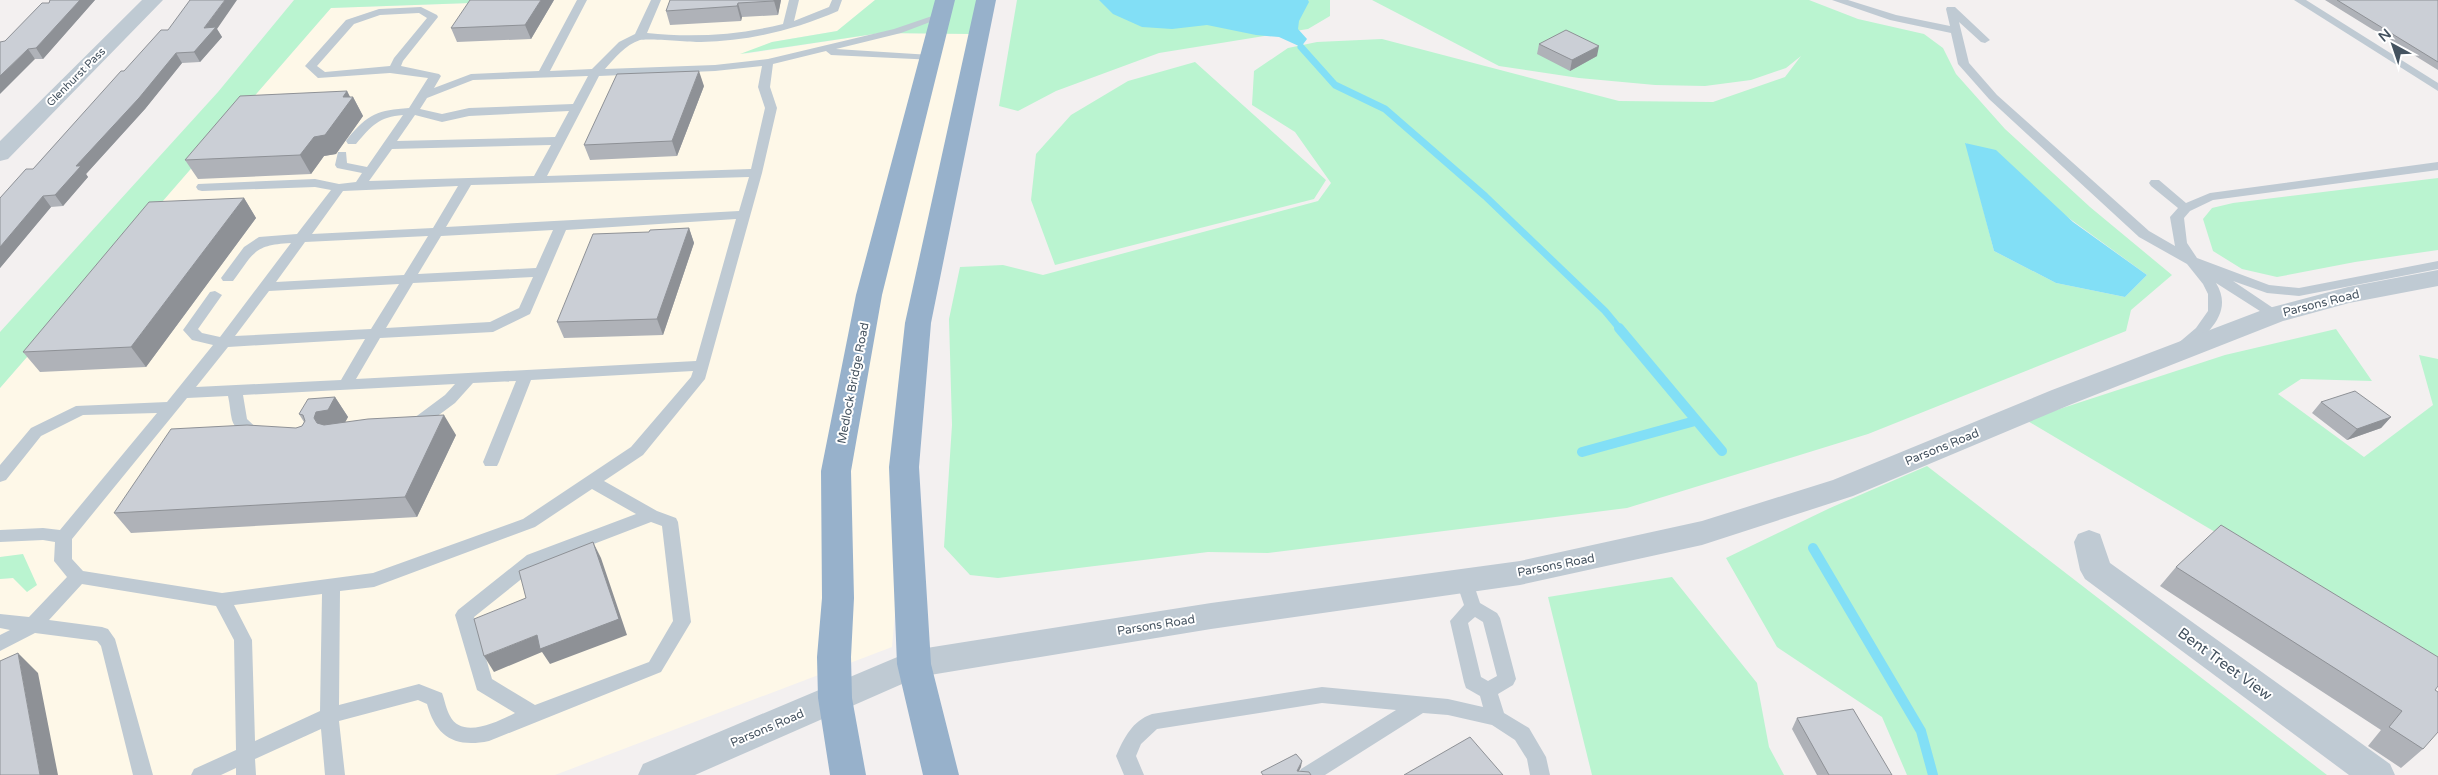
<svg xmlns="http://www.w3.org/2000/svg" width="2438" height="775" viewBox="0 0 2438 775" font-family="'Varela Round',sans-serif">
<rect width="100%" height="100%" fill="#f3f0f0"/>
<path fill="#fef8e8" d="M472 0H875L837 31 772 42 744 54 881 33 971 34 922 302 892 647 555 775H0V579L13 578 23 555 0 557V388L331 8 471 3Z"/>
<path fill="#baf4d0" fill-rule="evenodd" d="M294 0H472L471 3 331 8 0 388V332L218 92Z
M875 0H977L971 34 881 33 740 54 772 42 837 31Z
M1017 0H1330V16L1308 29 1159 53 1056 91 1018 111 999 106Z
M1372 0H1809L1858 19 1924 34 1943 48 1956 74 2005 129 2090 207 2172 275 2131 310 2126 331 1868 434 1627 508 1268 553 1208 552 998 578 970 575 944 547 952 425 949 319 960 267 1003 265 1043 275 1318 201 1331 183 1295 132 1252 105 1254 71 1288 48 1317 42 1382 39 1619 101 1713 102 1785 77 1801 56 1786 68 1751 80 1705 86 1655 85 1579 78 1499 66ZM1966 143 2147 275 2125 297 2056 283 1994 251Z
M1195 62 1326 180 1314 199 1055 265 1031 200 1036 154 1071 115 1128 81Z
M2438 178V250L2355 262 2277 277 2242 269 2213 251 2203 219 2212 208 2233 203Z
M2336 329 2372 381 2301 379 2278 394 2364 457 2433 405 2419 355 2438 359V664L2026 420 2225 355Z
M1927 466 2327 775H1907L1882 717 1777 647 1726 558 1830 508Z
M23 554 37 585 27 592 13 578 0 579V557Z
M1672 577 1757 683 1769 747 1784 775H1592L1548 597Z"/>
<path fill="#82dff6" d="M1099 0H1308L1309 2 1299 21 1298 29 1307 39 1301 47 1279 37 1256 35 1207 25 1172 29 1142 27 1113 14Z
M1965 143 1996 150 2073 222 2147 275 2125 297 2056 283 1994 251Z"/>
<g fill="none" stroke-linecap="round" stroke-linejoin="round">
<path stroke="#82dff6" stroke-width="7" d="M1301 47 1335 85 1385 109 1485 196 1605 311 1620 329"/>
<path stroke="#82dff6" stroke-width="10" d="M1619 328 1722 451
M1582 452 1695 421
M1813 548 1921 731 1933 775"/>
<path fill="#bfcad3" fill-rule="evenodd" d="M577 0H587L550 71 592 69 619 42 635 34 651 0H661L647 33C693 38 738 35 783 24L789 0H799L794 21 829 7 832 0H842L838 11C794 30 749 41 701 42 688 42 648 38 640 40 625 45 615 58 605 69L715 65 768 59 894 29 941 13 946 16 901 33 836 49 931 55 937 58 935 60 831 55 826 51 773 64 770 87 777 108 762 173 705 379 643 455 604 481 657 511 676 518 678 522 691 622 661 672 489 741C455 748 436 737 427 704L418 700 339 721 345 775H325L321 729 255 759 256 775H236V768L221 775H191L194 769 236 750 234 640 216 606 82 584 49 620 102 627 108 629 115 639 153 775H133L101 646 97 641 35 633 0 651V635L10 630 0 628V614L29 617 67 577 54 561 55 542 43 540 0 542V530L43 528 60 530 157 413 83 415 41 436 6 480 0 482V465L31 428 76 406 167 402 213 345 192 340 183 330 210 292 215 291 222 295 198 329 202 333 220 337 291 243C253 245 254 253 233 281H223L221 278 244 247 259 237 297 234 331 190 315 187 202 191 198 190 196 187 198 184 315 179 339 184 356 182 362 173 337 168 335 165 338 152H346L347 163 367 167 403 115C379 117 372 125 356 144H348L346 141 348 138C368 114 378 110 409 108L428 78 390 73 318 78 305 66 346 20 379 9 421 7 437 15 438 17 403 61 401 66 439 74 441 76 434 88 471 74 539 71ZM419 13 427 18 394 58 390 66 325 72 317 66 354 24 380 15ZM762 66 758 87 765 108 751 169 547 176 599 76 715 71ZM588 76 573 104 469 108 442 114 420 109 427 98 473 80ZM569 111 555 137 397 141 415 115 442 122 469 116ZM551 145 534 176 369 181 392 149ZM749 177 739 211 446 227 471 185ZM458 186 433 228 312 234 343 191ZM736 219 696 361 356 379 380 338 493 332 530 314 566 230ZM553 230 536 268 418 274 441 236ZM428 236 404 275 276 282 305 242ZM533 277 519 308 490 322 386 328 413 283ZM399 284 371 329 235 336 269 291ZM365 339 341 380 196 387 228 347ZM693 371 691 377 631 447 523 519 373 573 222 593 83 571 72 559V539L187 398 228 396C230 404 230 412 232 420 235 431 255 446 266 443L268 439 247 419 243 395 455 384 445 395 406 424 403 428 406 432H416L455 403 473 383 516 381 483 462 485 466H497L499 462 531 380ZM592 489 636 514 527 555 458 610 455 615 477 690 515 713C499 721 462 740 450 716 446 709 445 701 442 693L419 684 339 705 340 591 374 587 535 527ZM651 522 662 526 673 621 649 662 535 705 492 679 474 617 539 565ZM322 594 320 711 255 741 252 640 234 605Z
M1832 0H1848L1896 15 1950 26 1946 9 1947 7H1955L1990 40 1985 43 1981 42 1959 22 1969 63 1997 95 2149 231 2175 246 2170 217 2178 208 2151 186 2149 183 2151 180H2159L2186 203 2210 193 2438 162V170L2213 200 2190 211 2184 218 2187 243 2197 258 2269 285 2299 288 2438 261V269L2299 296 2267 293 2233 281 2279 312 2281 315 2274 320 2216 283C2234 312 2208 334 2186 351H2176L2174 348 2176 345 2196 328 2208 311V294L2203 284 2187 264 2139 237 1989 99 1958 64 1951 33 1890 20Z
M2294 0H2306L2438 83V91Z
M1465 574 1471 576 1480 603 1497 613 1500 618 1516 679 1513 685 1498 694 1504 713 1529 728 1546 757 1550 775H1530L1527 759 1515 740 1492 725 1448 715 1423 713 1325 775H1298L1301 769 1396 710 1322 703 1157 729 1141 744 1136 756 1144 775H1124L1116 756C1124 738 1132 721 1152 714L1322 687 1448 699 1483 707 1480 696 1466 688 1464 682 1450 621 1464 605 1456 581 1459 576ZM1475 617 1483 622 1497 676 1488 681 1481 677 1468 623Z"/>
<path fill="#bfcad3" fill-rule="evenodd" d="M142 0H163L8 159 0 161V141Z
M2438 270V286L2349 303 2283 321 2072 404 1853 496 1702 545 1520 585 1211 629 918 677 695 775H638L643 764 914 650 1211 603 1520 561 1702 521 1833 480 2052 390 2265 309 2348 287Z
M2089 530 2100 534 2110 563 2390 764 2395 775H2349L2085 579 2080 570 2074 542 2078 534Z"/>
<path fill="#97b1cb" fill-rule="evenodd" d="M935 0H955L882 295 851 471 854 598 851 657 852 698 866 775H830L818 698 817 657 822 598 821 471 856 295Z
M976 0H996L931 323 919 467 931 664 959 775H923L897 664 889 467 905 323Z"/>
</g>
<path fill="#afb2b8" d="M50 0H95L43 59H35L5 41 49 3Z
M554 0 531 39 457 42 451 28Z
M670 0H781L778 15 742 17 741 21 670 25 666 11Z
M2325 0H2438V70Z
M217 29 222 37 200 62 182 63 145 109 86 174 88 177 63 206 51 207 0 268V198L33 169 124 71 168 30Z
M1539 44 1597 56 1570 71 1537 54Z
M704 86 677 156 590 160 584 145Z
M347 91 350 97H353L363 116 336 154 324 156 311 174 198 179 185 160Z
M244 198 256 218 146 367 40 372 23 352Z
M689 228 694 243 663 335 564 338 557 322 649 232Z
M335 397 348 417 345 422 456 435 417 517 131 533 114 513 296 428 302 426 304 422 299 414Z
M2321 402 2391 417 2381 428 2347 440 2312 413Z
M2176 567 2435 690 2423 749 2401 768 2368 746 2381 730 2160 586Z
M1797 718 1892 775H1817L1792 729Z"/>
<path fill="#8e9196" d="M80 0H95L43 59 36 48Z
M225 0H237L217 29 222 37 200 62 194 52 204 28Z
M541 0H554L531 39 525 25Z
M774 0H781L778 15 774 1Z
M738 3 742 17 741 21 737 6Z
M1599 46 1597 56 1570 71 1572 60Z
M28 49 35 59 0 94V76Z
M176 53 182 63 145 109 86 174 88 177 63 206 55 195 76 166Z
M699 71 704 86 677 156 672 141Z
M347 91 351 99 353 97 363 116 336 154 324 156 311 174 300 155Z
M43 196 51 207 0 268V247Z
M244 198 256 218 146 367 131 347Z
M689 228 694 243 663 335 657 319Z
M335 397 348 417 341 430 327 438 314 418 316 412Z
M444 415 456 435 417 517 405 497Z
M2391 417 2381 428 2347 440 2357 429Z
M593 542 601 558 627 635 550 664 542 652 494 672 484 656 537 635Z
M18 653 38 673 58 775H40Z
M1302 761 1301 767 1297 775V771Z"/>
<path fill="#cbcfd6" stroke="#8e9196" d="M50 0H80L36 48 28 49 0 76V42L5 41 42 3H49Z
M190 0H225L204 28 216 27 194 52 176 53 139 98 76 166H81L55 195 43 196 0 247V198L26 169H33L121 71H124L161 30H168Z
M470 0H541L525 25 451 28Z
M670 0H774V1L738 3 737 6 666 11Z
M2337 0H2438V62Z
M1566 30 1599 46 1572 60 1539 44Z
M699 71 672 141 584 145 617 74Z
M347 91 343 97H353L325 135 314 137 300 155 185 160 240 96Z
M244 198 131 347 23 352 149 202Z
M689 228 657 319 557 322 593 234 649 232 650 230Z
M2355 391 2391 417 2357 429 2321 402Z
M335 397 328 410 316 412 314 418 317 423 324 425 368 419 444 415 405 497 114 513 171 429 247 425 296 428 302 426 305 421 303 415 299 414 308 399Z
M2221 525 2438 657V686L2435 690 2438 692V732L2423 749 2389 727 2402 711 2176 567Z
M593 542 619 619 540 649 537 635 484 656 474 619 526 598 519 571Z
M18 653 40 775H0V661Z
M1853 709 1892 775H1829L1797 718Z
M1470 737 1503 775H1404Z
M1296 754 1302 761 1297 771 1309 772 1311 775H1263L1261 772Z"/>
<g text-anchor="middle" dominant-baseline="central" stroke-width="4" stroke-linejoin="round" paint-order="stroke">
<g font-size="11" fill="#455360" stroke="#fff">
<text transform="translate(76 77) rotate(-45)">Glenhurst Pass</text>
</g>
<g font-size="12" fill="#455360" stroke="#fff">
<text transform="translate(2321 303) rotate(-14)">Parsons Road</text>
<text transform="translate(853 383) rotate(-79)">Medlock Bridge Road</text>
<text transform="translate(1942 447) rotate(-22)">Parsons Road</text>
<text transform="translate(1556 565) rotate(-11)">Parsons Road</text>
<text transform="translate(1156 625) rotate(-9)">Parsons Road</text>
<text transform="translate(767 728) rotate(-23)">Parsons Road</text>
</g>
<g font-size="15" fill="#455360" stroke="#fff">
<text transform="translate(2225 664) rotate(36)">Bent Treet View</text>
</g>
</g>
<g transform="translate(2393 45) rotate(320)" stroke="#ffffff" stroke-width="4" paint-order="stroke">
<path d="M0-4L9 19L0 12L-9 19Z" fill="#455360"/>
<text y="-8" font-size="14" font-weight="bold" text-anchor="middle" fill="#455360">N</text>
</g>
</svg>
